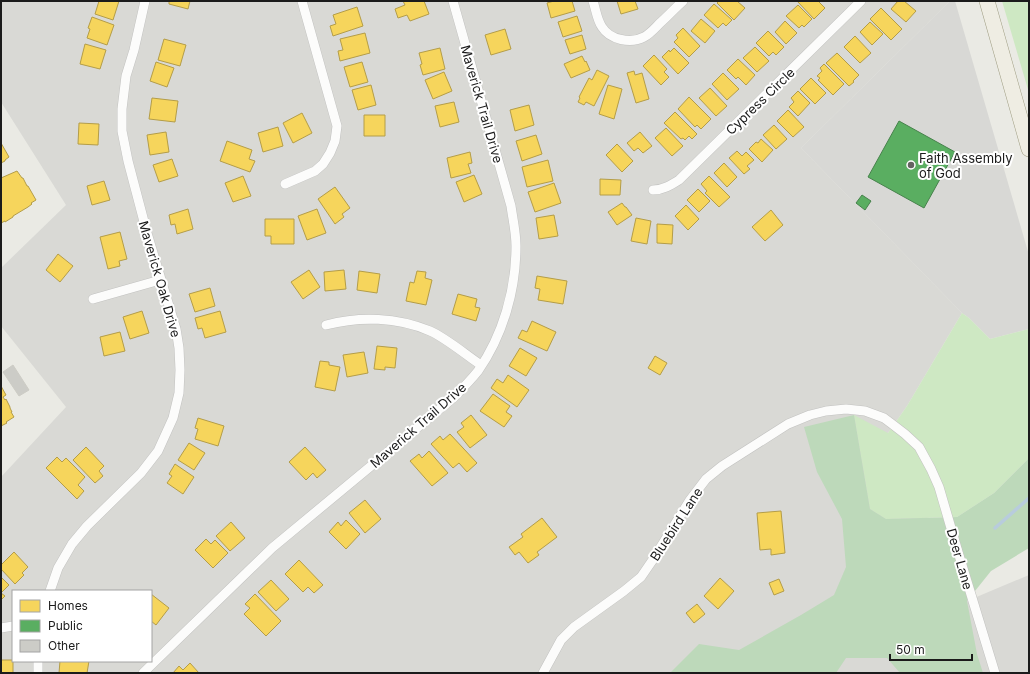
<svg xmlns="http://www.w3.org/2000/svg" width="1030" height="674" viewBox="0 0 1030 674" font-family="Inter,sans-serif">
<rect width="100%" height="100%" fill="#eaeae4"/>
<path fill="#d9d9d5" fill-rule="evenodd" d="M1 1H950L801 148 962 313 907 406 888 433 967 601 1029 575V673H1V477L66 407 1 326V268L66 205 1 102ZM13 591H151V661H13Z"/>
<path fill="#d8d8d5" d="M950 1H955L1029 255V329L990 339 969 318 962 313 801 148Z"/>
<path fill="#cee8c3" d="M1002 1H1029V93Z
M962 313 969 318 990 339 1029 329V458L994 493 957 517 886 519 870 509 854 415 888 433 907 406Z"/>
<path fill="#bdd9ba" d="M854 415 870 509 886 519 957 517 994 493 1029 458V548L991 571 967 601 977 654 983 673H900L887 658H846L836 673H670L699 644 739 650 801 615 834 595 846 567 842 519 817 472 804 427Z"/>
<path fill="#f6d55c" stroke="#b49d48" d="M99 1H119L113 20 95 14Z
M169 1H190L188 9 169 4Z
M403 1H424L429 14 410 21 407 15 398 18 395 9 405 5Z
M554 1H572L575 11 551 18 547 3Z
M617 1H635L638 9 621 14Z
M719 1H737L745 8 734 20 717 3Z
M797 1H818L825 8 814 19Z
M898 1H904L916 11 906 22 891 9Z
M714 4 732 20 726 26 723 23 718 28 704 15Z
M798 5 812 19 804 27 802 25 799 28 786 16Z
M357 7 363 26 333 36 330 26 336 24 333 15Z
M881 8 902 29 891 40 870 19Z
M577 16 582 31 563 37 558 22Z
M92 17 114 25 107 45 87 38 90 29 88 28Z
M701 19 715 31 705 43 691 31Z
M785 21 797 33 786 44 775 32Z
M870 22 883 34 872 45 860 32Z
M683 28 700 46 689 57 674 42 678 38 676 35Z
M505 29 511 49 491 55 485 35Z
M768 31 784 47 776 55 773 52 769 56 756 43Z
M365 33 370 53 340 61 338 51 343 50 340 39Z
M582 35 586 49 570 54 565 40Z
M855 36 871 53 860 63 844 47Z
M164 39 186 45 180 66 158 60Z
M85 44 106 50 100 69 80 64Z
M755 47 769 61 757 72 743 58Z
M440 48 445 69 423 75 420 65 422 64 419 53Z
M674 48 689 63 678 74 662 57 669 50 670 52Z
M837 53 859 75 853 81 854 82 849 86 826 63Z
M654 55 667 69 664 72 669 77 661 85 643 66Z
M582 56 585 62 586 61 590 70 571 78 564 64Z
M738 59 755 75 746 85 738 77 736 79 727 70Z
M156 62 174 68 167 87 150 81Z
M362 62 368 82 350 87 344 67Z
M824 64 844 84 833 95 818 80 820 78 817 76 822 71 820 68Z
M597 70 609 76 594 106 586 102 584 105 578 102 580 98 579 97 589 78 592 80Z
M634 71 635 75 642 73 649 99 636 103 627 73Z
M444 72 452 91 433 99 425 80Z
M723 73 739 89 727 100 712 84Z
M811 78 826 93 815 104 800 89Z
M371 85 376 105 358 110 352 90Z
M608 85 622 89 614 119 599 114Z
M710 88 727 106 716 116 699 98Z
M798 91 810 103 798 116 789 107 794 102 791 98Z
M689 97 711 119 701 129 697 125 695 127 678 109Z
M152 98 178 101 175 122 149 119Z
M454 102 459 122 440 127 435 106Z
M529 105 534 125 515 131 510 110Z
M788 110 804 127 793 137 777 121Z
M675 112 697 134 692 139 689 136 685 140 683 138 681 139 664 123Z
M302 113 312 133 293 143 283 123Z
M364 115H385V136H364Z
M79 123 99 124 98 145 78 144Z
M774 125 787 139 776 149 763 135Z
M278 127 283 146 263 152 258 133Z
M666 128 683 146 672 156 655 138Z
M166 132 169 152 150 155 147 135Z
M640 132 652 146 643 153 638 148 634 151 627 143Z
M536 135 542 154 522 161 516 141Z
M761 139 773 150 762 162 749 149 756 142 758 143Z
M227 141 252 150 249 159 255 161 250 172 220 161Z
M1 143 9 157 5 160V161L1 163Z
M617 144 633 161 622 172 606 155Z
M737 151 742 156 746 152 754 160 747 166 750 169 744 174 729 158Z
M470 152 472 163 468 164 471 173 451 178 447 158Z
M172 159 178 176 159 182 153 165Z
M548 160 553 181 527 187 522 167Z
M724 163 737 177 727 187 714 173Z
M17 171 22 178H23L27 186H28L36 200 31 203 32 204 28 207 13 216V217L5 222V221L1 223V178Z
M474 175 482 194 464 202 456 182Z
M243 176 251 196 233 202 225 183Z
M709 176 730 197 719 207 705 193 707 191 701 184Z
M600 179 621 180 620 195H600Z
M104 181 110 200 92 205 87 186Z
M554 183 561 203 535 212 528 192Z
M335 187 350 208 342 214 344 217 335 224 318 199Z
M698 189 710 201 699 212 687 200Z
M622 203 625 207H626L632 215 617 225 608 212Z
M686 205 699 219 688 230 675 216Z
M188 209 193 229 177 234 175 224 171 225 169 215Z
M317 209 326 233 307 240 298 216Z
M771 210 783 225 765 241 752 227Z
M554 215 558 236 539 239 536 218Z
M636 218 651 221 647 244 631 241Z
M265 219H294V244H271V236H265Z
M657 224 673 225 672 244 657 243Z
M120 232 127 259 119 261 120 266 108 269 100 237Z
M58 254 73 266 60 282 46 270Z
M309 270 320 287 303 299 291 282Z
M344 270 346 289 325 291 324 272Z
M359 271 380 274 377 293 357 290Z
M417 271 426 272 425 278 432 280 426 305 406 301 410 282 414 283Z
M537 276 567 281 563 304 538 300 540 289 535 288Z
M210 288 215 306 195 312 189 294Z
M458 294 477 299 475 307 480 308 476 321 452 314Z
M142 311 149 333 130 339 123 317Z
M220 311 226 332 205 338 202 328 198 329 195 318Z
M532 321 556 332 547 351 518 338 522 330 527 332Z
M120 332 125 351 104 356 100 337Z
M377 346 397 348 395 368 385 367V370L374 369Z
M520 348 537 358 526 376 509 366Z
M364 352 368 373 347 377 343 355Z
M655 356 667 363 660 375 648 368Z
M320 361 329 362V365L340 367 335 391 315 387Z
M508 375 529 390 517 407 491 388 497 379 503 383Z
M1 386 6 395 3 397 5 400 6 399 10 407V408L12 412H11L14 417 6 422 7 423 1 426Z
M493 394 510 406 506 412 512 416 504 427 480 411Z
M471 415 487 435 470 448 457 432 464 427 461 423Z
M198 418 224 426 218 446 195 439 198 429 195 428Z
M450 434 477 463 467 472 459 463 453 468 431 444 440 436 443 440Z
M189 443 205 453 194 470 178 460Z
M86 447 104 466 99 471 103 476 95 483 73 460Z
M305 447 326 470 317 478 313 473 306 480 289 462Z
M429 451 448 473 432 486 410 461 419 454 422 458Z
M57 457 62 462 66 458 85 477 78 485 84 491 77 499 46 468Z
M175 464 194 477 183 494 167 483 172 476 169 474Z
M365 500 381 519 365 533 349 513Z
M781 511 785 553 771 555V549L760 550 757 513Z
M542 518 557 537 537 552 539 555 528 563 519 552 515 555 509 547 523 537 521 534Z
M346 520 360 534 346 549 329 532 338 522 341 526Z
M231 522 245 538 230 551 216 536Z
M206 539 211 544 215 540 228 553 213 568 195 550Z
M14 552 28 567 22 573 24 575 15 584 1 569V565Z
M299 560 323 585 314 593 308 587 303 592 285 574Z
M1 577 9 585 1 593 5 596 1 600Z
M720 578 734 591 718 609 704 596Z
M779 579 784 591 774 595 769 583Z
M271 580 289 599 276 611 258 592Z
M151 594 169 608 156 625 151 621Z
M255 594 281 621 266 636 244 614 250 608 245 604Z
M697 604 705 614 694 623 686 613Z
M1 660H13V673H1Z
M60 661H89L87 673H59Z
M190 663 199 673H173L179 666 183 670Z"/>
<path fill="#5aae61" stroke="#47824c" d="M899 121 955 152 924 208 868 177Z
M862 195 871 201 865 210 856 203Z"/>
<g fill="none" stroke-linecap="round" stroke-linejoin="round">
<path stroke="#b8ccdd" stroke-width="3.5" d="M995 528 1029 498"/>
</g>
<path fill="#ccccc7" stroke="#cdccc5" d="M13 365 29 390 19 396 3 372Z"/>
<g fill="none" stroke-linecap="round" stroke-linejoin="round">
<defs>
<path id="minor" d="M593 1C596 10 597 20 602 27 610 40 631 44 644 37 650 34 655 28 660 23 668 16 675 8 683 1
M285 184 315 171 323 164 330 153 335 141 337 126 302 1
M653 190C663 190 671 185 679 180L861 1
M93 299 160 280
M326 325C360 316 397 317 430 331 446 338 466 355 481 365
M50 591 58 568 72 544 87 526 141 473 158 451 173 418 179 393 180 370 179 348 176 329 147 233 128 161 122 131V109L126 76 134 50 145 1
M1 628 13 626
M38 673V661
M143 673 272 548 453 398C462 389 470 381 478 371 503 335 516 290 516 246 516 233 513 220 511 206L453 1
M543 673 561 640 574 627 624 591 641 577 652 561 690 500 706 479 722 466 788 424 810 415 826 411 846 409 865 411 884 418 892 424 905 434 919 447 931 469 939 487 958 552 995 673"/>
<path id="primary" d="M987 1 1029 149"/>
</defs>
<use href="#minor" stroke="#c2c2c0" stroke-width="10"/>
<use href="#primary" stroke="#9f9d82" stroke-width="16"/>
<use href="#minor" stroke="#fcfcfb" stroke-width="9"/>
<use href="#primary" stroke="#efede3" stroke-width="15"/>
</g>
<circle fill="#636361" stroke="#fff" stroke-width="1.5" cx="911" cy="165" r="4"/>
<g text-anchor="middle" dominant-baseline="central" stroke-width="4" stroke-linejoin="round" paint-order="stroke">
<g font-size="13" fill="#1b1b1b" stroke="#fff">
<text transform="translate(760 101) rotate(-44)">Cypress Circle</text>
<text transform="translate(482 104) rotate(74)">Maverick Trail Drive</text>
<text transform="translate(160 279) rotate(74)">Maverick Oak Drive</text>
<text transform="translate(418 425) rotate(-41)">Maverick Trail Drive</text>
<text transform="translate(676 524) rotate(-57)">Bluebird Lane</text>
<text transform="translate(960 559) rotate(74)">Deer Lane</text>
</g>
<g font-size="13" fill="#1b1b1b" stroke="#fff" text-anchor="start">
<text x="919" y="158">Faith Assembly<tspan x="919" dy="15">of God</tspan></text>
</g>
</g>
<rect width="1030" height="674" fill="none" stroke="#1b1b1b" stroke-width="4"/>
<rect x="12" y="590" width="140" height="72" fill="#ffffff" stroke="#a4a4a4"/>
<rect x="20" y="600" width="20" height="12" fill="#f6d55c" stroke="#a4a4a4"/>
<text x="48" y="610" font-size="12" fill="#1b1b1b">Homes</text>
<rect x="20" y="620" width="20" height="12" fill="#5aae61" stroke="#a4a4a4"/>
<text x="48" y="630" font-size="12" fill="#1b1b1b">Public</text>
<rect x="20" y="640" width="20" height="12" fill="#ccccc7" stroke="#a4a4a4"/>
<text x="48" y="650" font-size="12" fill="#1b1b1b">Other</text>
<path d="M890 654v6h82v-6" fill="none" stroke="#1b1b1b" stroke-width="2"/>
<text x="896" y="654" font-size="12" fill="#1b1b1b" stroke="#ffffff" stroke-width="3" paint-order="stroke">50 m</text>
</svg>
